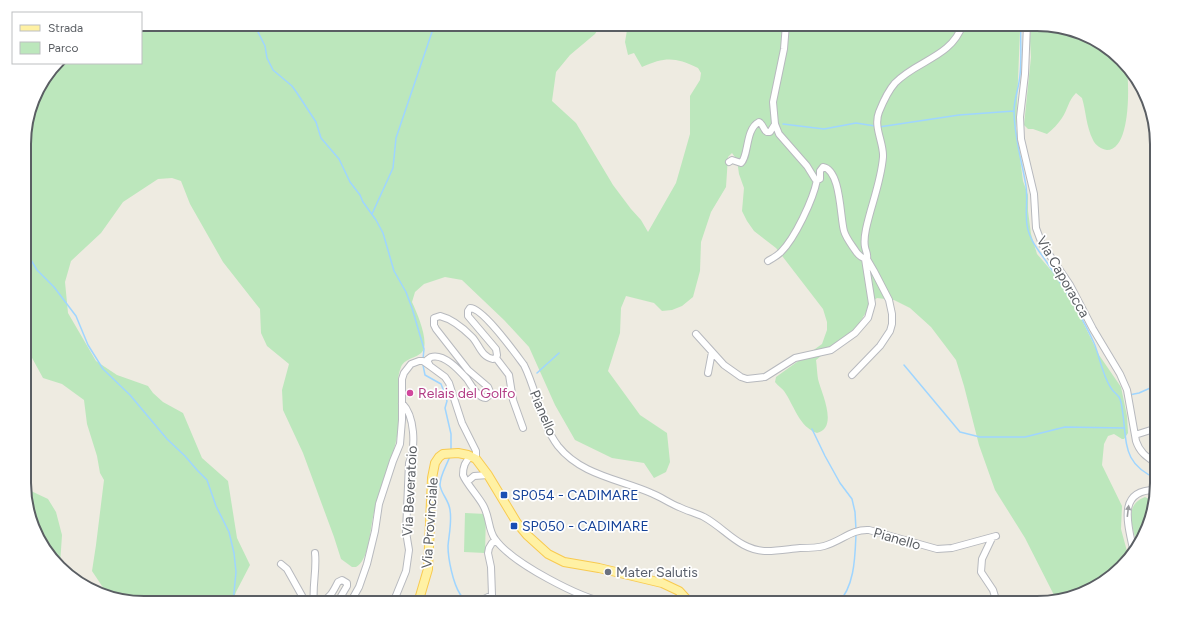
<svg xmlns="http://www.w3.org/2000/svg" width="1181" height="627" viewBox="0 0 1181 627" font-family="Figtree,sans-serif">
<rect width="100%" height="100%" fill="#eeebe1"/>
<path fill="#bce7bc" d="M144 24H597L599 27 595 34 570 55 556 72 552 101 576 123 613 185 631 209 641 220 648 232 676 183 690 134V96L700 80 701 73 698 68C675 57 665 57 642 67L634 53 628 55 625 42 628 24H1022L1020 31 1016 128 1023 181 1028 195V211L1031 234 1037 254 1055 275 1074 304 1099 355 1121 387 1127 416 1128 433 1124 439H1122L1114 434 1108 436 1104 444 1102 465 1122 506 1121 529 1128 555 1103 583 1056 599 1025 538 995 490 979 445 964 386 956 360 931 327 910 308 894 300 877 298 873 301 857 327 816 360C817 367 817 373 818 379 821 392 839 428 817 433 799 427 794 405 784 391 782 388 778 386 775 382L776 377 822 344 827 330V322L823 309 776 248 754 231 747 221 742 211 744 188 739 174 737 160 732 153 728 157 726 187 711 212 701 242 700 271 693 297 682 306 672 310 662 311 654 303 626 296 621 308 620 333 608 371 640 415 667 433 670 462 666 472 654 478 644 463 612 458 575 440 555 405 529 347 504 320 462 280 445 277 424 284 415 292 412 302C417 313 427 336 424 348 421 359 406 356 401 367 397 377 398 386 399 396 400 404 400 413 399 421 397 454 380 484 373 517 370 530 369 560 356 567H352L341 559 334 537 303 453 283 410 282 390 289 364 267 346 261 333 260 309 223 262 190 204 181 181 172 178 158 179 123 202 101 233 71 261 65 282 68 313 96 361 117 375 148 386 153 393 163 402 183 413 202 458 228 481 237 538 250 565 236 592 232 603H144L108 595 92 571 96 545 104 480 100 473 97 456 87 424 84 400 62 384 43 378 31 356 25 338 24 136 36 91 58 63H141V25Z
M1031 24H1037L1090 36 1127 69C1129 85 1131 150 1107 150 1101 149 1095 145 1093 140 1086 126 1086 111 1082 98L1076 93C1068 101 1068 109 1062 118 1058 124 1053 129 1047 134L1033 129H1028L1024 125 1031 57 1030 41Z
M25 490 31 491 48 499 56 512 62 535 60 565 49 556 25 499Z
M1145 497 1153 501 1145 536 1137 545C1133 527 1123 505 1145 497Z
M465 513 486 514 485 553 464 552Z"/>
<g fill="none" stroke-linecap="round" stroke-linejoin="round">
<path stroke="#9fd5ff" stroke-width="1.5" d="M254 24 265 46 267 58 273 70 292 86 297 93 316 122 321 138 339 159 350 182 360 195 363 202 376 220 383 233 394 271 406 292 412 308 424 349 423 359
M1021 24C1020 41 1022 58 1020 75 1019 88 1014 99 1014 111 1014 137 1022 161 1026 186 1028 199 1025 212 1027 225 1029 240 1040 252 1048 264 1065 289 1082 316 1094 343 1100 357 1102 375 1111 388 1113 392 1117 394 1119 397 1122 402 1122 409 1123 415 1127 447 1124 464 1157 479
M783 124 824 129 856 123 875 126
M879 127 959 115 1014 111
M372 214 393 168 396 138 432 32
M25 250 37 270 54 287 76 316 88 345 103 369 130 395 167 439 185 456 197 470 207 480 216 506 229 532 234 553 236 572 233 603
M423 365 425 375 441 384 443 389 447 401 445 408 451 434V450
M904 365 960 432 980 437H1025L1065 427 1124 428
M537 373 559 353
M1129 395 1139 393 1157 385
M812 429 825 456 840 483 852 499 855 512 856 530
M450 456C447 465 440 475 440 485 441 494 449 500 450 510 452 522 449 534 448 546 448 559 453 583 460 594 462 597 465 600 468 603
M838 603C855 586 855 556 856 534"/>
<defs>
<path id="minor" d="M786 24 784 49 773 102 775 124 779 134 807 166 815 179 817 180 820 179V171L823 167C841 170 840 217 844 231 846 238 851 244 855 250 858 255 861 258 867 259
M1027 24 1025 74 1020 117 1021 139 1034 194 1036 228 1042 244 1070 285 1093 329 1120 374 1127 390 1136 441C1140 453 1147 457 1157 464
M729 162 732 160 741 163C749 156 745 129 759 122 764 125 763 130 767 132H770L775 124
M867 259C868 254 866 252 865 247 864 242 865 234 866 229 871 205 881 182 883 157 884 143 873 127 879 112 883 102 888 91 895 83 917 60 951 58 963 24
M768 261C773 258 777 256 781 252 795 238 813 200 817 180
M696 334 724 365 741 377 747 379 765 377 795 358 831 350 855 333 868 318 872 304 865 259
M496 358 509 375 513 400 523 428
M430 366 427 360 431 357C444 353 459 370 467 379 472 386 477 397 486 398L491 394 488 387 468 370 436 329 434 325V318L440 316C452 319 463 328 472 337 479 344 481 357 493 359L496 358 497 355 496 349 468 316V311L470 308C483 308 515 353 524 365 537 391 540 422 558 446 581 475 619 479 651 493 661 497 669 503 679 507 687 511 696 513 704 517 726 529 740 551 767 551 778 551 789 549 800 548 808 548 817 548 824 546 842 541 851 529 869 530L937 549 952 548 996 536
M708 373 712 352
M852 375 880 346 890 331 892 324V314L889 300 874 271 867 259
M1135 435 1157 428
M471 456C465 462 463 466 463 475 466 483 478 496 483 505 490 517 488 530 495 539 512 563 581 599 609 603
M467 482 474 476 488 475
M992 538 982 559 981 572 993 590 997 603
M1133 549C1128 524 1117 490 1155 490
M281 564 287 569 306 603
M314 603C312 586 317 570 315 553
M320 603C330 598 333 592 338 582L342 580 347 583V586L337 603
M350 603 359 587 367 564 375 531 379 504 393 461 400 444 402 420V379L404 373 411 364 419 361H423L430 366 445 377 449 383 462 423 476 451V459
M393 603 406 571 409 550 406 532 409 463C416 447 415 416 402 403
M476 603 492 595 491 567 488 553 489 548 492 543 496 541"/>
<path id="major" d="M418 603 428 569 432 478 435 463 439 457 443 454 458 453 468 455 476 459 488 475 517 523 527 535 548 554 564 562 599 568 662 583 679 591 690 603"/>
</defs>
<use href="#minor" stroke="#b7b9be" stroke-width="8"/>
<use href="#major" stroke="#f8ca50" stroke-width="10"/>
<use href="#minor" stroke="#fff" stroke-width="6"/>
<use href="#major" stroke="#fff1a4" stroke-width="8"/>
</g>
<defs><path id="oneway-solid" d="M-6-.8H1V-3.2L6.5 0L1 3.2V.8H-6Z"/></defs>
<use fill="#9c9ea1" href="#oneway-solid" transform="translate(1128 511) rotate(-83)"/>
<circle fill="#d1479c" stroke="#fff" stroke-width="1.5" cx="410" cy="393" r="4"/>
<g fill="#1a4fb4" stroke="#fff" stroke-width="1.5">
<rect x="500" y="491" width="8" height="8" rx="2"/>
<rect x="510" y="522" width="8" height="8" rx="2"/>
</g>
<circle fill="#6b7280" stroke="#fff" stroke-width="1.5" cx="608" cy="572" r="4"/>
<g text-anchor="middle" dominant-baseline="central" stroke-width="3.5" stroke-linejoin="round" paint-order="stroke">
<g font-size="14" fill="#5a5e63" stroke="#fff">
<text transform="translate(1063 277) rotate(60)">Via Caporacca</text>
<text transform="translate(543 413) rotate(67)">Pianello</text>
<text transform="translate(410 491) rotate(-87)">Via Beveratoio</text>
<text transform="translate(430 523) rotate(-86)">Via Provinciale</text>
<text transform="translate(897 539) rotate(16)">Pianello</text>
</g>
<g font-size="14" fill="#b23c85" stroke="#fff" text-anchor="start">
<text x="418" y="393">Relais del Golfo</text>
</g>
<g font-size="14" fill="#164399" stroke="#fff" text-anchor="start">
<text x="512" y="495">SP054 - CADIMARE</text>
<text x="522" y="526">SP050 - CADIMARE</text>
</g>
<g font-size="14" fill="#5b616d" stroke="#fff" text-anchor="start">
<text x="616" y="572">Mater Salutis</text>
</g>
</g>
<path d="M0 0H1181V627H0ZM144 31H1037A113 113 0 0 1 1150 144V483A113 113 0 0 1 1037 596H144A113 113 0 0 1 31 483V144A113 113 0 0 1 144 31Z" fill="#fff" fill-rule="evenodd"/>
<path fill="none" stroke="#5a5e63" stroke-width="2" d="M144 31H1037A113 113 0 0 1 1150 144V483A113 113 0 0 1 1037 596H144A113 113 0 0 1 31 483V144A113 113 0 0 1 144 31Z"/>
<rect x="12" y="12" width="130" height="52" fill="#ffffff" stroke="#bdbfc1"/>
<rect x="20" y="25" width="20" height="6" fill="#fff1a4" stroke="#bdbfc1"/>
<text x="48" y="32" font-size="12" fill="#5a5e63">Strada</text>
<rect x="20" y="42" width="20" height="12" fill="#bce7bc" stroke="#bdbfc1"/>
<text x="48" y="52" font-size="12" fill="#5a5e63">Parco</text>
</svg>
